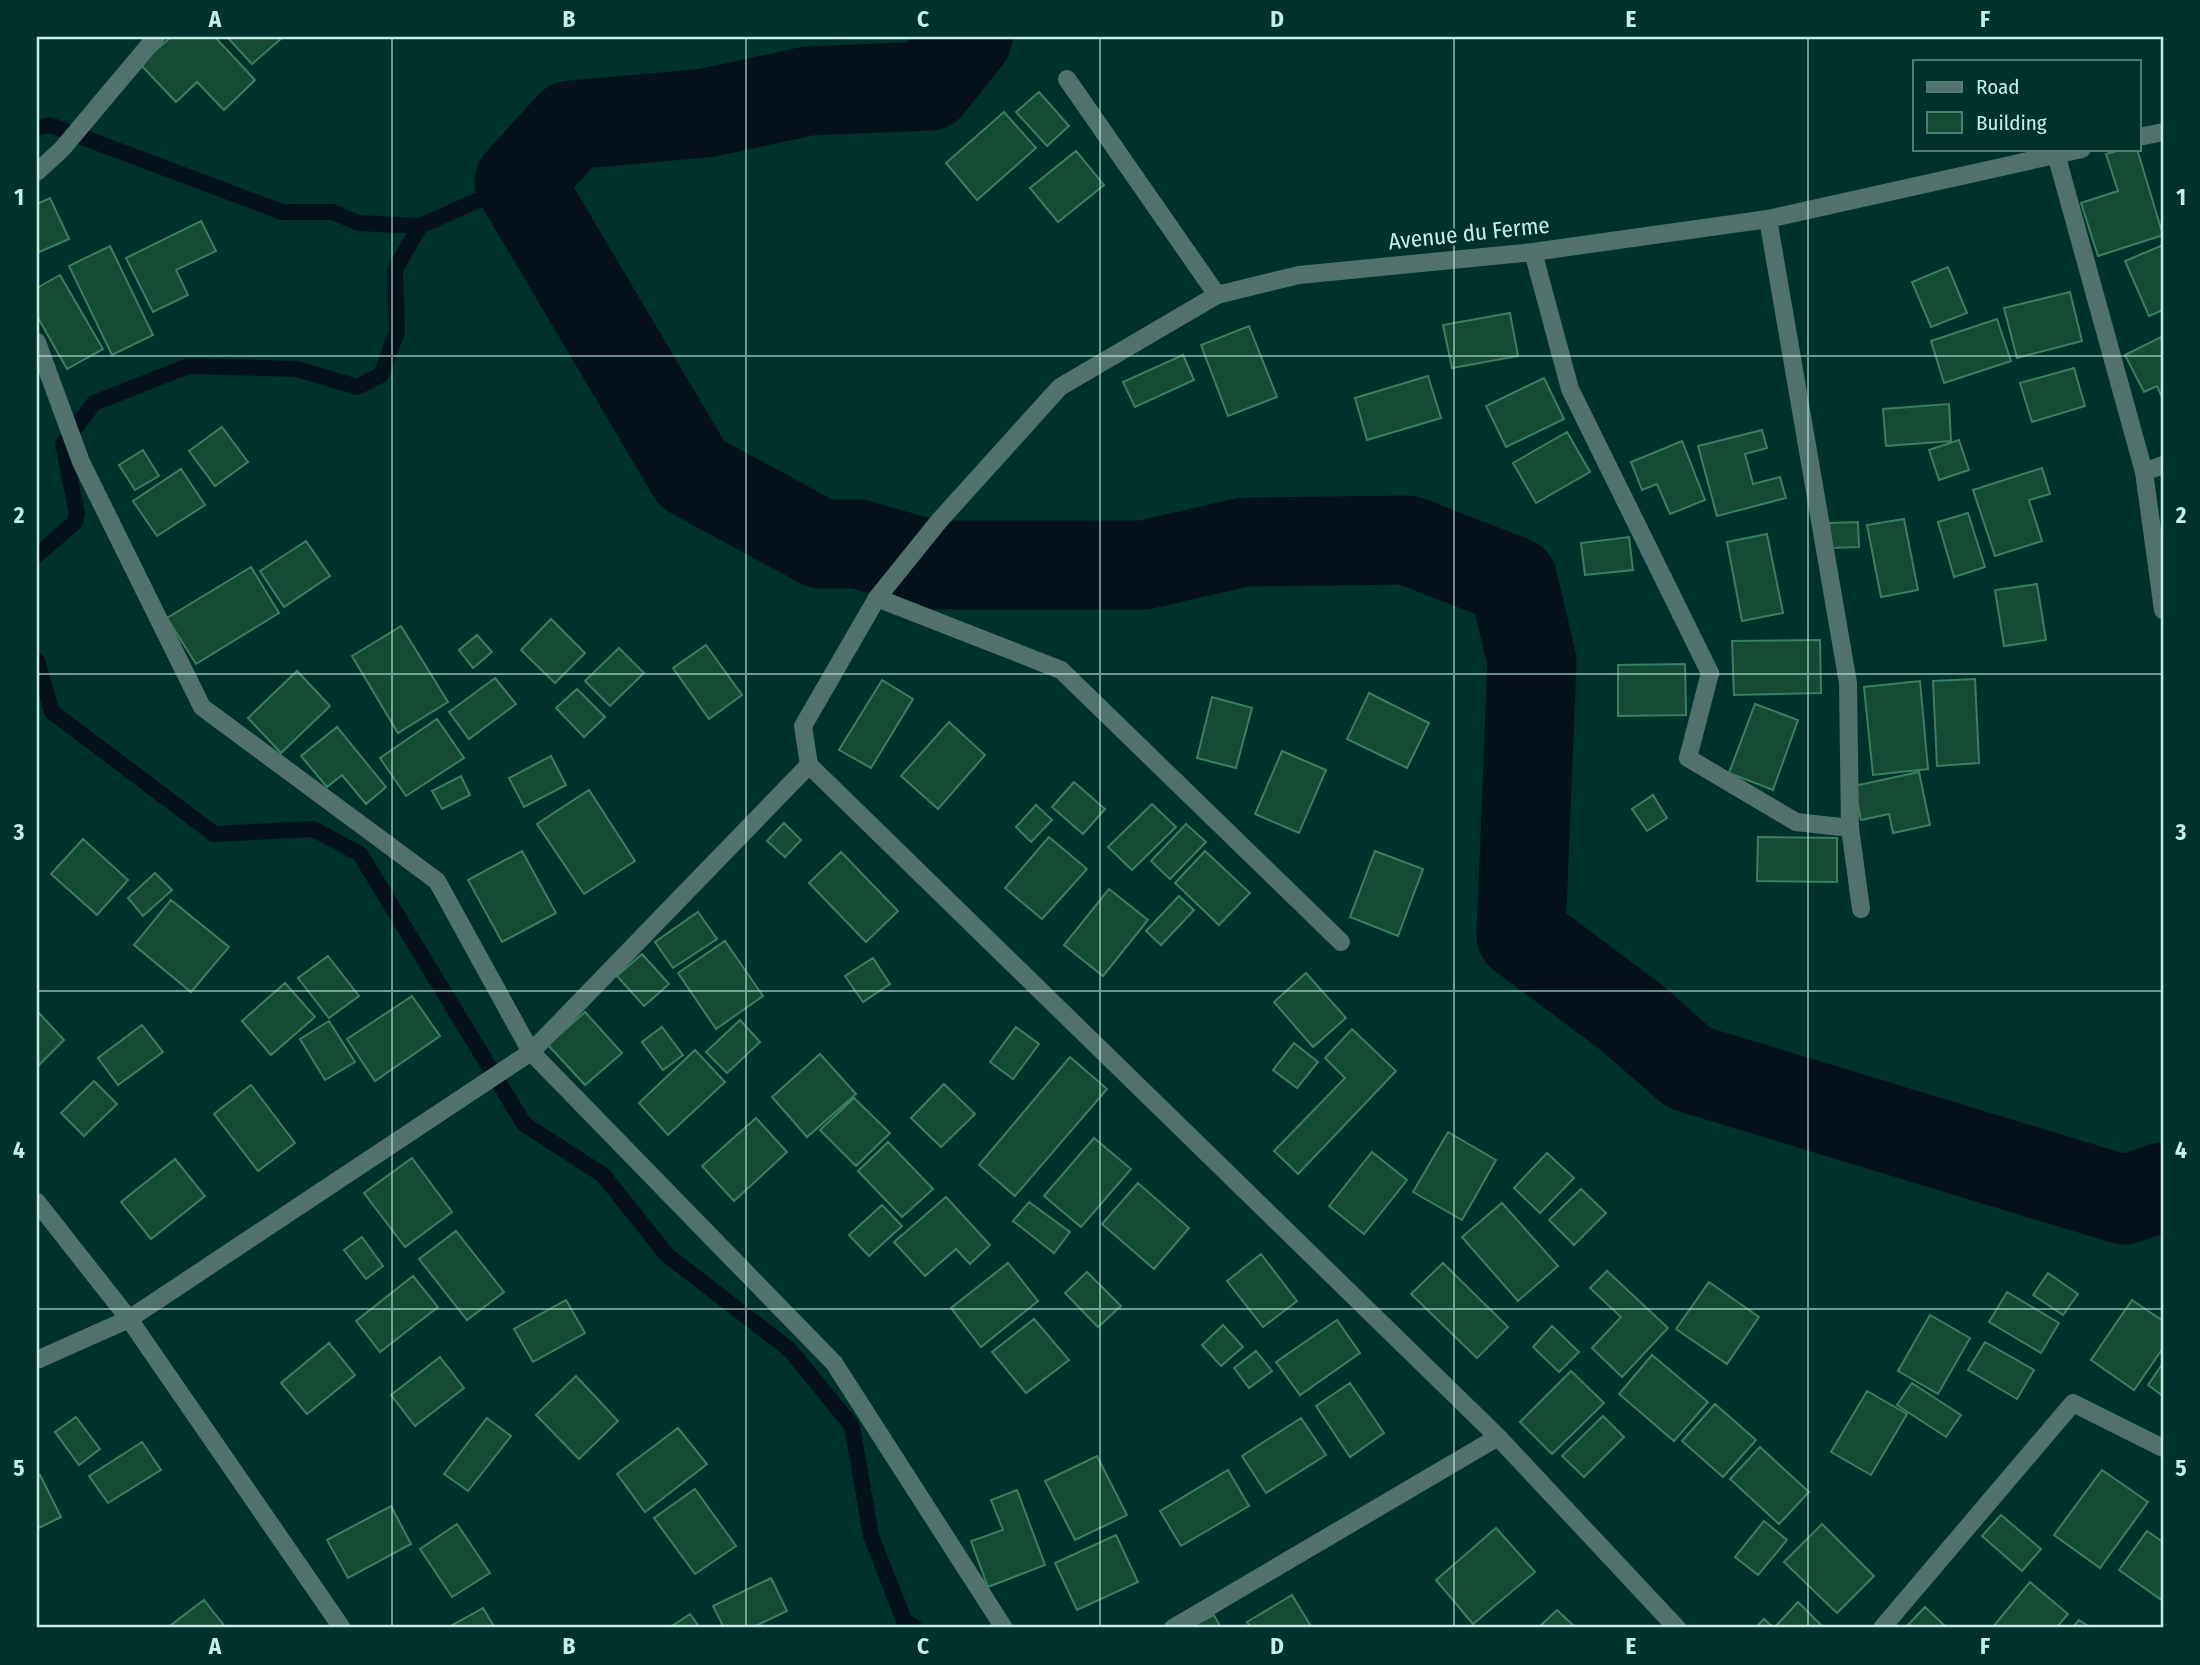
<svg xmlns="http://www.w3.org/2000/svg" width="2200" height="1665" viewBox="0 0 2200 1665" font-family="'Fira Sans Condensed',sans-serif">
<rect width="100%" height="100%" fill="#00322c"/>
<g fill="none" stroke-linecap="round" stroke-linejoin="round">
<path stroke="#06121b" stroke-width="16" d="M37 128 50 125 282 212H333L358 223 420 226
M37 555 74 523 77 514 63 444 94 403 188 366 297 369 357 387 381 375 397 332 395 269 420 226 519 182
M37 661 52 712 214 834 313 829 360 854 524 1124 603 1175 667 1255 790 1350 852 1426 871 1536 904 1620 915 1628"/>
<path stroke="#06121b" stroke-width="89" d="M968 37 929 86 808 91 706 113 571 125 519 182 692 474 821 544H858L932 565H1144L1244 542 1408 540 1513 581 1532 661 1521 935 1632 1018 1689 1068 2124 1200 2163 1187"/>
</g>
<path fill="#154b35" stroke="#3a7f60" stroke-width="2" d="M171 37H215L255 80 224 110 197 82 176 102 140 64Z
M227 37H283L252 64Z
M1039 92 1069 126 1047 146 1016 112Z
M1004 112 1036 148 977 200 946 163Z
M2124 149H2137L2163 235 2098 256 2081 203 2118 191 2106 154Z
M1076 151 1104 185 1058 222 1030 188Z
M50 198 69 239 37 253V204Z
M201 221 216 251 176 270 188 295 153 312 126 258Z
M2163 245V310L2149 316 2125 261Z
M110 246 153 335 112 355 69 266Z
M1948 267 1967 313 1931 327 1912 282Z
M60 275 103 349 67 369 37 316V288Z
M2070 292 2082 341 2017 358 2004 308Z
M1510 313 1518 356 1452 368 1443 325Z
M1997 319 2011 361 1944 383 1931 341Z
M1249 326 1277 397 1228 416 1201 345Z
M2163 336V399L2157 386 2144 392 2125 355Z
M1183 355 1194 380 1135 407 1123 382Z
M2074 368 2085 406 2032 422 2020 383Z
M1428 376 1441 418 1367 440 1355 398Z
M1544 378 1564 419 1506 447 1486 406Z
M1949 404 1951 441 1886 446 1883 409Z
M222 427 248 462 215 486 189 451Z
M1762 430 1767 448 1745 454 1753 484 1780 477 1786 498 1717 516 1698 446Z
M1567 432 1590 472 1536 503 1513 463Z
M1959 440 1969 470 1939 480 1929 450Z
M1682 441 1705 500 1670 514 1657 484 1642 490 1631 462Z
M143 450 159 476 135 490 119 465Z
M2042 468 2050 494 2029 500 2042 541 1995 556 1973 490Z
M181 469 205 505 157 536 133 501Z
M1968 513 1985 567 1954 577 1938 522Z
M1904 519 1918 590 1881 597 1867 525Z
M1858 522 1859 547 1830 548 1829 523Z
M1767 534 1783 613 1742 621 1727 542Z
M1629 537 1633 570 1585 575 1581 543Z
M306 541 330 576 284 607 260 571Z
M251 567 279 613 196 664 167 618Z
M2037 584 2046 640 2004 646 1995 590Z
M551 619 585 653 555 683 521 650Z
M401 626 448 702 398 733 352 656Z
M477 635 492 652 473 668 459 650Z
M1820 640 1821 693 1734 695 1732 641Z
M706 645 742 695 709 719 673 668Z
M619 648 644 673 610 706 585 681Z
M1685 664 1686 715 1618 716V665Z
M297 671 330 706 281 753 248 718Z
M495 678 516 704 469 739 449 712Z
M1975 679 1979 763 1937 766 1933 681Z
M882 680 913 699 871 768 839 750Z
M1920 681 1928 769 1873 775 1864 687Z
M577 689 605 717 584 737 556 708Z
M1369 693 1429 723 1407 768 1347 739Z
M1212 697 1252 708 1236 768 1197 758Z
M1755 704 1798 720 1773 790 1729 773Z
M437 719 464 758 406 796 380 758Z
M949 722 985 755 938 809 901 776Z
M337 727 386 787 366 804 342 775 327 787 301 756Z
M1282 751 1326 770 1299 833 1255 814Z
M551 756 566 785 524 807 509 778Z
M1919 772 1930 825 1893 833 1889 814 1861 820 1854 786Z
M461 776 470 795 442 809 432 791Z
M1074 782 1105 809 1083 834 1052 807Z
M589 790 635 861 584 894 537 824Z
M1653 795 1667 818 1647 831 1632 809Z
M1152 804 1176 827 1132 870 1108 847Z
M1036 805 1052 820 1031 842 1016 827Z
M784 823 801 840 785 857 767 841Z
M1186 824 1206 842 1170 879 1151 861Z
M1049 837 1087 869 1042 919 1005 888Z
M1758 837 1837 838V882L1757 881Z
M83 839 128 880 97 915 51 874Z
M522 851 556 913 502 942 468 880Z
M1205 851 1250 893 1219 925 1175 883Z
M1375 851 1423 869 1398 936 1350 917Z
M841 852 898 911 866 942 809 883Z
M155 873 172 890 143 916 128 898Z
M1109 889 1148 920 1103 976 1064 945Z
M1179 896 1194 910 1161 945 1146 931Z
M171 900 229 947 191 992 134 945Z
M698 912 717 939 673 968 655 942Z
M725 941 763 996 716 1029 678 973Z
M642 954 669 984 644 1006 617 976Z
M328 956 359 996 329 1018 298 978Z
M873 958 890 984 863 1002 845 976Z
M1306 973 1346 1018 1313 1047 1274 1002Z
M285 983 315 1017 271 1055 242 1021Z
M412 996 440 1036 375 1081 347 1039Z
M37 1011 64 1040 37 1067Z
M585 1012 622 1053 585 1085 548 1045Z
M740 1020 760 1042 727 1073 706 1052Z
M329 1021 355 1062 325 1080 300 1039Z
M142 1025 163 1052 118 1085 98 1058Z
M662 1027 683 1055 663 1070 642 1042Z
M1016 1027 1039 1044 1013 1079 990 1062Z
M1352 1029 1396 1071 1298 1174 1274 1151 1345 1078 1325 1058Z
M1294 1043 1318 1062 1297 1088 1273 1070Z
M695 1050 725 1082 668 1135 639 1103Z
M820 1054 856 1094 807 1137 772 1097Z
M1070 1057 1107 1089 1015 1196 979 1165Z
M94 1081 117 1104 84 1136 61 1113Z
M944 1084 975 1114 941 1147 911 1118Z
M251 1085 295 1143 258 1171 214 1114Z
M854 1098 890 1133 856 1166 820 1130Z
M756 1118 787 1152 734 1201 702 1166Z
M1448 1132 1496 1160 1462 1220 1413 1192Z
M1094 1138 1131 1169 1081 1227 1044 1196Z
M888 1142 933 1189 902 1217 858 1171Z
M1372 1152 1407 1180 1364 1234 1329 1206Z
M1547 1153 1574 1178 1540 1213 1514 1188Z
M412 1158 452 1212 405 1247 364 1193Z
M175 1159 205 1196 151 1239 121 1202Z
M1138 1183 1189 1228 1154 1269 1102 1224Z
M1581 1189 1606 1213 1574 1245 1549 1220Z
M946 1197 990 1245 970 1264 956 1249 925 1276 894 1242Z
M1029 1202 1070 1232 1054 1253 1013 1221Z
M1502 1203 1558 1266 1518 1301 1462 1237Z
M882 1205 902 1226 869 1256 849 1235Z
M456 1231 504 1292 467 1320 419 1259Z
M362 1237 383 1266 366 1279 344 1250Z
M1261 1254 1297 1301 1263 1327 1227 1281Z
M1008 1263 1038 1301 981 1347 951 1308Z
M1443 1263 1508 1327 1477 1358 1411 1294Z
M1607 1271 1668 1328 1622 1377 1592 1348 1621 1317 1590 1288Z
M1087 1272 1121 1306 1098 1327 1065 1293Z
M2048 1273 2078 1294 2063 1315 2033 1295Z
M413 1276 438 1307 380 1352 356 1321Z
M1709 1282 1759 1317 1727 1364 1676 1329Z
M2007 1292 2059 1323 2041 1353 1989 1322Z
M566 1300 585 1333 533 1362 514 1329Z
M2132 1300 2163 1321V1348L2134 1390 2091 1360Z
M1930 1315 1970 1338 1938 1394 1898 1371Z
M1034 1319 1069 1360 1026 1393 992 1352Z
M1337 1320 1360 1353 1300 1395 1276 1362Z
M1223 1325 1243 1347 1221 1366 1202 1345Z
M1552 1326 1579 1352 1559 1372 1533 1347Z
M1985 1342 2034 1370 2017 1399 1968 1370Z
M329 1343 355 1375 307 1414 281 1383Z
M1256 1351 1272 1371 1249 1388 1234 1368Z
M1652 1355 1708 1402 1674 1441 1619 1394Z
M440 1357 464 1388 415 1426 391 1395Z
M2163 1363V1396L2148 1385Z
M1571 1371 1604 1403 1552 1454 1520 1422Z
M576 1376 618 1421 579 1459 536 1415Z
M1350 1383 1384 1433 1350 1457 1316 1406Z
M1912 1383 1961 1415 1946 1437 1897 1405Z
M1867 1391 1907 1414 1871 1475 1831 1452Z
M1715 1404 1756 1440 1723 1477 1682 1441Z
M1603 1416 1624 1437 1584 1477 1562 1456Z
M76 1417 100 1449 79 1465 55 1432Z
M487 1418 511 1436 468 1491 444 1474Z
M1301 1418 1326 1455 1266 1493 1242 1456Z
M678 1428 707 1464 645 1512 617 1474Z
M142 1442 161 1470 108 1503 89 1476Z
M1760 1447 1809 1492 1779 1524 1730 1479Z
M1097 1456 1127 1515 1075 1540 1045 1481Z
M1228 1470 1249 1506 1181 1546 1160 1511Z
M2102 1470 2148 1502 2100 1568 2054 1535Z
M40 1475 61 1517 37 1529V1477Z
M695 1489 736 1546 695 1574 654 1518Z
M1017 1490 1045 1565 988 1587 971 1541 1003 1530 991 1500Z
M391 1506 411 1544 348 1578 327 1540Z
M2001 1515 2041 1549 2022 1571 1982 1536Z
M1764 1521 1787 1540 1758 1575 1735 1557Z
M457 1524 490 1573 452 1597 420 1549Z
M1822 1524 1874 1576 1837 1613 1784 1562Z
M1496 1528 1535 1572 1473 1624 1436 1580Z
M2147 1531 2163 1542V1601L2119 1570Z
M1116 1535 1138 1582 1077 1610 1055 1563Z
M771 1578 787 1611 751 1628H724L713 1606Z
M2030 1582 2068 1614 2056 1628H1992Z
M1292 1595 1312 1628H1251L1247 1622Z
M204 1600 226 1628H167Z
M1798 1602 1824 1628H1755L1764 1619 1774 1628Z
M1925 1607 1947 1628H1905Z
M483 1608 495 1628H450L449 1627Z
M1557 1610 1576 1628H1538Z
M690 1614 700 1628H669Z
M1214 1615 1221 1628H1188Z
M2079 1620 2091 1628H2072Z"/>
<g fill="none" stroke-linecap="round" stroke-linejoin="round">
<path stroke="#51726c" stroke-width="18" d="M1067 79 1217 295
M2144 472 2163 465
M877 598 1061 670 1341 942
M1710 673 1688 758 1796 822 1850 828"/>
<path stroke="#51726c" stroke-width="18" d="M2139 137 2163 132
M2056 154 2144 472 2163 610
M37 172 62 149 156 37
M1768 219 1848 683 1850 828 1861 909
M1533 252 1570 389 1710 673
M37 342 81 462 202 707 437 881 531 1052 834 1363 1004 1628
M37 1202 129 1319 342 1628
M37 1360 129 1319 531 1052 809 765
M1173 1628 1498 1437
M1677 1628 1498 1437 809 765 803 726 877 598 939 521 1060 387 1217 295 1299 275 1533 252 1768 219 2082 149
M1882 1628 2073 1403 2163 1448"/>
</g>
<path fill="none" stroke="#c5eee6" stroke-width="2" stroke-opacity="0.55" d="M392 37V1628M746 37V1628M1100 37V1628M1454 37V1628M1808 37V1628M37 356H2163M37 674H2163M37 991H2163M37 1309H2163"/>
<g text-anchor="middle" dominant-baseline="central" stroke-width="5" stroke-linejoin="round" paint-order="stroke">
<g font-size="23" fill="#c5eee6" stroke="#00322c">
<text transform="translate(1469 233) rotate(-6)">Avenue du Ferme</text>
</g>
</g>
<rect width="2200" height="1665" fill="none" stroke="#00322c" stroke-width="77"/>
<rect x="1913" y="60" width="228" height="91" fill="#00322c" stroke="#4f7d76" stroke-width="2"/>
<rect x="1927" y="82" width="35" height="10" fill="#51726c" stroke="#4f7d76" stroke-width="2"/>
<text x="1976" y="94" font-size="21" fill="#c5eee6">Road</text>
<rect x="1927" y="112" width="35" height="21" fill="#154b35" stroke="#4f7d76" stroke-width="2"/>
<text x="1976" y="130" font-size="21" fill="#c5eee6">Building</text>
<rect x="38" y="38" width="2124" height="1588" fill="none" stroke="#c5eee6" stroke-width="2.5"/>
<g font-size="23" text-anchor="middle" font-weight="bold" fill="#c5eee6">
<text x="215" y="27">A</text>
<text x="569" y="27">B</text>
<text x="923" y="27">C</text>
<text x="1277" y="27">D</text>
<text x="1631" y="27">E</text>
<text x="1985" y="27">F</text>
<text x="19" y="205">1</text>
<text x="2181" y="205">1</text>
<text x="19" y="523">2</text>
<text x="2181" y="523">2</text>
<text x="19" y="840">3</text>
<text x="2181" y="840">3</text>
<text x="19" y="1158">4</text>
<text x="2181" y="1158">4</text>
<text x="19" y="1476">5</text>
<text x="2181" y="1476">5</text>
<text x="215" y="1654">A</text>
<text x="569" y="1654">B</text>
<text x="923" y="1654">C</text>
<text x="1277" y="1654">D</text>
<text x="1631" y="1654">E</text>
<text x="1985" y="1654">F</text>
</g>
</svg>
